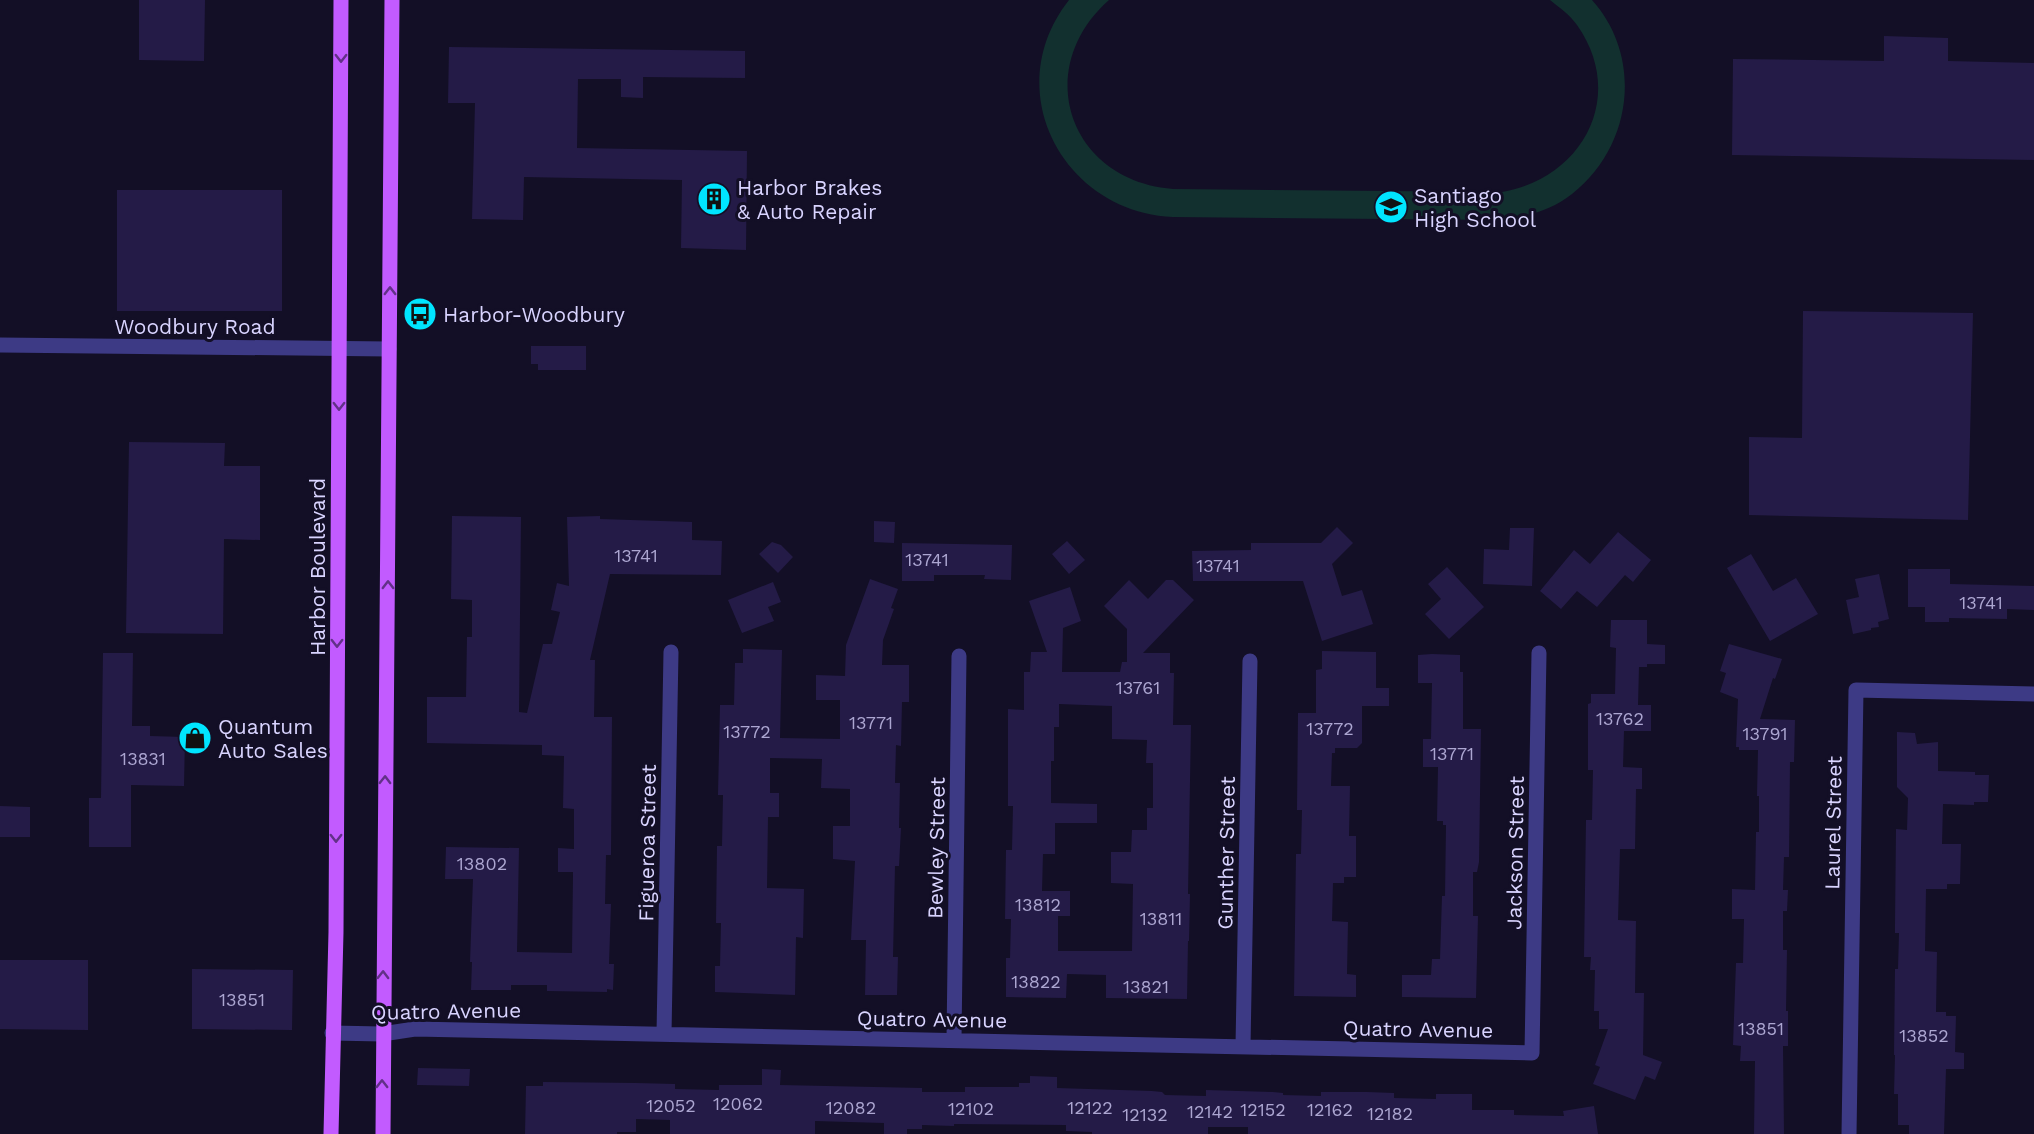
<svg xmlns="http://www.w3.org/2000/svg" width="2034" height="1134" viewBox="0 0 2034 1134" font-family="'Work Sans',sans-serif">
<rect width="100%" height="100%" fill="#130f26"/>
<path fill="#12302f" d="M1069 0H1109C1031 69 1069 181 1173 189L1502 192C1583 178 1627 96 1577 25 1570 15 1560 8 1550 0H1592C1644 58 1632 147 1572 194 1552 210 1528 216 1504 220L1173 217C1063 212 998 90 1069 0Z"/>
<path fill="#241b47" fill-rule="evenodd" d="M139 0H205L204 61 139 60Z
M1884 36 1948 38V61L2034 63V160L1732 155 1733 59 1884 61Z
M449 47 745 51V78L643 77V98L621 97V79H578L577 148 747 151 746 250 681 248 682 180 524 177 523 220 472 219 475 103H448Z
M117 190H282V311H117Z
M1803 311 1973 313 1968 520 1749 515V437L1802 438Z
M531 346H586V370H538V364H531Z
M129 442 225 443 224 466H260V540L224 539 223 634 126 633Z
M452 516 521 517 519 712 527 713 543 644H552L560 612 551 610 557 583 569 586 567 517 600 516V519L692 522V540L722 541 721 575 610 574 590 660H595L594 717H612L611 855H606L605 904H611L609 964H614L613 990 607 989V992L547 991V985H511V990H471L472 962H470L473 879H445L446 847 519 848 517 952 572 953 573 875V872H558V848L574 849V809L563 808 564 756 542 755V745L427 743V697H466L467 637H472V600L451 599Z
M874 521 895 522 894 543 874 542Z
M1337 527 1353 543 1332 564 1342 596 1362 590 1373 624 1322 641 1303 581H1193L1192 551 1251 550V543H1321Z
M1510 528H1534L1532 586 1483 584 1484 549 1509 550Z
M1618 532 1651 560 1633 582 1625 575 1597 607 1577 591 1561 609 1540 591 1574 550 1590 564Z
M1067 541 1085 560 1069 574 1052 554Z
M772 542 781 545 793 557 778 573 759 554Z
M902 543 1012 545 1011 580 984 579 985 575H934V581H902Z
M1751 554 1773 591 1796 578 1818 614 1770 641 1727 568Z
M1447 567 1484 607 1449 639 1425 614 1441 599 1428 584Z
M1908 569H1950V584L2034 586V610L2007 609V619L1949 618V622H1925V607H1908Z
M1879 574 1889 619 1878 622 1879 627 1871 628V630L1853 634 1846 600 1859 597 1855 579Z
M870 579 898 589 891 608 894 609 883 640 882 665H909V702H902L901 746 896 745 895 783H900L899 828H901L899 866H895L893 957H898L897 995H865L866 940H851L855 861 833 859V826H850V789L821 788 822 759 770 758V793H779V817H768L767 888 804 889 803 938 796 937 795 995 715 992V966H720L721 923H716L717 846H722L723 795H718L720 705H734L735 663H743V649L782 650 780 738 840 739V700H816V675L845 676 846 645Z
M1129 580 1148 599 1166 580H1173L1194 600 1143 653H1170V673H1174L1173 725H1191L1188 894H1190L1189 941H1188L1187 999 1106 998V975L1067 974 1066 998 1006 997V958H1010L1011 919H1005L1006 850H1012L1013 806H1008V709L1024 710V672H1030L1031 652H1047L1029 601 1070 587 1081 621 1063 628 1062 672H1120L1122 662H1127V629L1104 606ZM1059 704 1112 706V739L1147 740 1146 763H1153V808H1147V830H1132L1131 852H1111V883L1133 884 1132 951H1058V916H1070V891H1042L1043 854H1055V823H1097V804L1051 803V761H1054V727H1059Z
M773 582 781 602 768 607 774 621 742 633 728 600Z
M1611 620H1647V644L1665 645V664H1647V667H1639L1638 705H1651V731H1624L1623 767 1642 768V789H1636L1635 849H1620L1618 920 1636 921 1635 993H1644L1643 1055 1662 1062 1655 1080 1645 1076 1635 1100 1593 1084 1600 1067 1595 1065 1608 1029H1599V1011H1594L1595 970H1590L1591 957H1584L1586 820H1592L1593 770H1588V704L1591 703V694H1615L1616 648 1610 647Z
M1729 644 1782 659 1775 679 1773 678 1760 719 1795 720 1794 762H1790L1789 857H1784L1783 890H1788L1787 911H1783V950H1787L1786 1011H1788V1046H1783L1784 1134H1754L1755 1061H1740L1741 1046 1733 1045 1736 963H1743L1744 919H1732V889L1755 890 1756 832H1759V796H1757L1758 750H1739V747H1736L1738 699 1720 692 1726 673 1720 671Z
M1322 651 1376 652V688H1389V706H1362V743L1357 748H1335V753H1332L1331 786H1350L1349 836H1356V877H1344V883H1333L1332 921 1348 922 1347 974 1356 975V997L1294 996 1296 854H1301L1302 810H1297L1298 713H1316V670L1322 669Z
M103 653H133L132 726H150V736L185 737 184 786 131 785V847H89V798H101Z
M1432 654 1460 655V672H1463V729H1481L1479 862 1477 872H1473V916H1478L1476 998 1402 997V975H1431L1432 959H1440L1442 896H1445L1446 825H1443V821H1437L1438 767H1423V739H1431L1432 683H1418V655Z
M1897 732 1915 733 1917 744 1938 742V771L1975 772V775H1989L1988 802H1974V805L1943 804 1942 844H1961L1960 884H1947V889H1926L1925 951 1937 952 1936 1012H1946V1016H1956L1955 1052 1964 1053V1069H1946L1944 1134H1909V1125H1898V1094H1894L1895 1055H1894L1895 969H1898L1899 933H1895V924L1896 829 1907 830 1908 798 1897 787Z
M0 806 30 807V837H0Z
M0 960H88V1030L0 1029Z
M192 969 293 970 292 1030 192 1029Z
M418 1068 470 1069 469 1086 417 1085Z
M762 1069 781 1070 780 1085 922 1088V1092H965V1087H1019V1083H1030V1076L1057 1077V1088L1152 1091 1162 1092 1165 1095 1206 1096V1090L1273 1092 1283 1093V1095L1321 1096V1092H1367L1394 1093V1098L1436 1099V1094H1472V1110H1514V1115L1564 1116 1563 1111 1594 1106 1598 1134H1248V1127H1208V1134H1092V1132L1066 1131V1125L954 1124V1126L922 1125V1129H907V1134H884V1123L815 1121V1134H670V1120L636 1119V1132H617V1134H525L526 1086H543V1082L636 1083 675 1084V1089L719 1090V1085H762Z"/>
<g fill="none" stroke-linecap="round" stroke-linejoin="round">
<path stroke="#3d3a85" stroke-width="15" d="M0 345 389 349
M332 1033 382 1034 415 1029 1532 1053 1539 653
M664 1034 671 652
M954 1040 959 656
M1243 1046 1250 661
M1849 1134 1856 690 2034 694"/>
<path stroke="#c25bff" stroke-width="15" d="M331 1134 336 932 341 0
M383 1134 392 0"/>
</g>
<defs><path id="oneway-chevron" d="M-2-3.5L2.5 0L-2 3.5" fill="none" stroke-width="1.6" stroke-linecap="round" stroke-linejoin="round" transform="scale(1.5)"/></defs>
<g stroke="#623188">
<use href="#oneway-chevron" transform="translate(341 58) rotate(90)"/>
<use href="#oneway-chevron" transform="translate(390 291) rotate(-90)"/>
<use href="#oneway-chevron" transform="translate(339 406) rotate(90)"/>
<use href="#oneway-chevron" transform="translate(388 585) rotate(-90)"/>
<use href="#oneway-chevron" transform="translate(337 643) rotate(90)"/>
<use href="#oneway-chevron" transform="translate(385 780) rotate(-89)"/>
<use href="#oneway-chevron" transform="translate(336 838) rotate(90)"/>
<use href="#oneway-chevron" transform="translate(383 975) rotate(-89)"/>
<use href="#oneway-chevron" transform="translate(382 1084) rotate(-90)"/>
</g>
<defs>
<symbol id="building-disc" viewBox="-11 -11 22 22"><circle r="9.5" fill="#00e5ff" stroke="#130f26"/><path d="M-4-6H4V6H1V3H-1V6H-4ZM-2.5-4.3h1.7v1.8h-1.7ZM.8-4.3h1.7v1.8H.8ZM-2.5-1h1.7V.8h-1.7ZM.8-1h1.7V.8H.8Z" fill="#111"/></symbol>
<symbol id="school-disc" viewBox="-11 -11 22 22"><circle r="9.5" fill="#00e5ff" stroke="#130f26"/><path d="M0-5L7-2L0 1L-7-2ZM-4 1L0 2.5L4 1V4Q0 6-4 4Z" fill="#111"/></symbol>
<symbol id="bus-disc" viewBox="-11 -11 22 22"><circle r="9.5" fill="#00e5ff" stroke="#130f26"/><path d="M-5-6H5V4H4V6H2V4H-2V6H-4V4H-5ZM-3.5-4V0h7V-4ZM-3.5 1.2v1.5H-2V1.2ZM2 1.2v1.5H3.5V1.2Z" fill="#111"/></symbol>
<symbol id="shop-disc" viewBox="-11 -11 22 22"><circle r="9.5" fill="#00e5ff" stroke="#130f26"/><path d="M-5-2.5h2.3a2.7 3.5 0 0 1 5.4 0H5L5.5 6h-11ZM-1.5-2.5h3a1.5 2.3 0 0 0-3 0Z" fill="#111"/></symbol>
</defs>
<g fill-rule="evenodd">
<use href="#building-disc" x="695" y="180" width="38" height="38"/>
<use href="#school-disc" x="1372" y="188" width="38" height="38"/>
<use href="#bus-disc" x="401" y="295" width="38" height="38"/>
<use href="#shop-disc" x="176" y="719" width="38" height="38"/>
</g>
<g text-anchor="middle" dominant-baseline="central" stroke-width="6" stroke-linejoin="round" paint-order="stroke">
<g font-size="18" fill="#aca6d1">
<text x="636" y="555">13741</text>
<text x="927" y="559">13741</text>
<text x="1218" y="565">13741</text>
<text x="1981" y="602">13741</text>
<text x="1138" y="687">13761</text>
<text x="1620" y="718">13762</text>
<text x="871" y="722">13771</text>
<text x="1330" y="728">13772</text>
<text x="747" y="731">13772</text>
<text x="1765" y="733">13791</text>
<text x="1452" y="753">13771</text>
<text x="143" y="758">13831</text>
<text x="482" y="863">13802</text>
<text x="1038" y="904">13812</text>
<text x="1161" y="918">13811</text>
<text x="1036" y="981">13822</text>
<text x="1146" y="986">13821</text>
<text x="242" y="999">13851</text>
<text x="1761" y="1028">13851</text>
<text x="1924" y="1035">13852</text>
<text x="738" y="1103">12062</text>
<text x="671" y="1105">12052</text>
<text x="851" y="1107">12082</text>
<text x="1090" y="1107">12122</text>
<text x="971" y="1108">12102</text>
<text x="1263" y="1109">12152</text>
<text x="1330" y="1109">12162</text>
<text x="1210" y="1111">12142</text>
<text x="1390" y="1113">12182</text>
<text x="1145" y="1114">12132</text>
</g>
<g font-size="21" fill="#d9d4ff" stroke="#130f26" text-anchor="start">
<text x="737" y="187">Harbor Brakes<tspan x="737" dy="24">&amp; Auto Repair</tspan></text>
<text x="1414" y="195">Santiago<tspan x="1414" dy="24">High School</tspan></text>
<text x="443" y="314">Harbor-Woodbury</text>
<text x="218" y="726">Quantum<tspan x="218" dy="24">Auto Sales</tspan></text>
</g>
<g font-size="21" fill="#d9d4ff" stroke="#130f26">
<text x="195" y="326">Woodbury Road</text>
<text transform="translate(317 567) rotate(-90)">Harbor Boulevard</text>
<text transform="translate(1833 823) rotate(-89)">Laurel Street</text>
<text transform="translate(647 843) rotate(-89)">Figueroa Street</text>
<text transform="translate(936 848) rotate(-89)">Bewley Street</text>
<text transform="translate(1226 853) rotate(-89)">Gunther Street</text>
<text transform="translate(1515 853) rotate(-89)">Jackson Street</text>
<text transform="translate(446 1011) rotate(-1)">Quatro Avenue</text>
<text transform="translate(932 1019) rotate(1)">Quatro Avenue</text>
<text transform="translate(1418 1029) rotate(1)">Quatro Avenue</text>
</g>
</g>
</svg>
